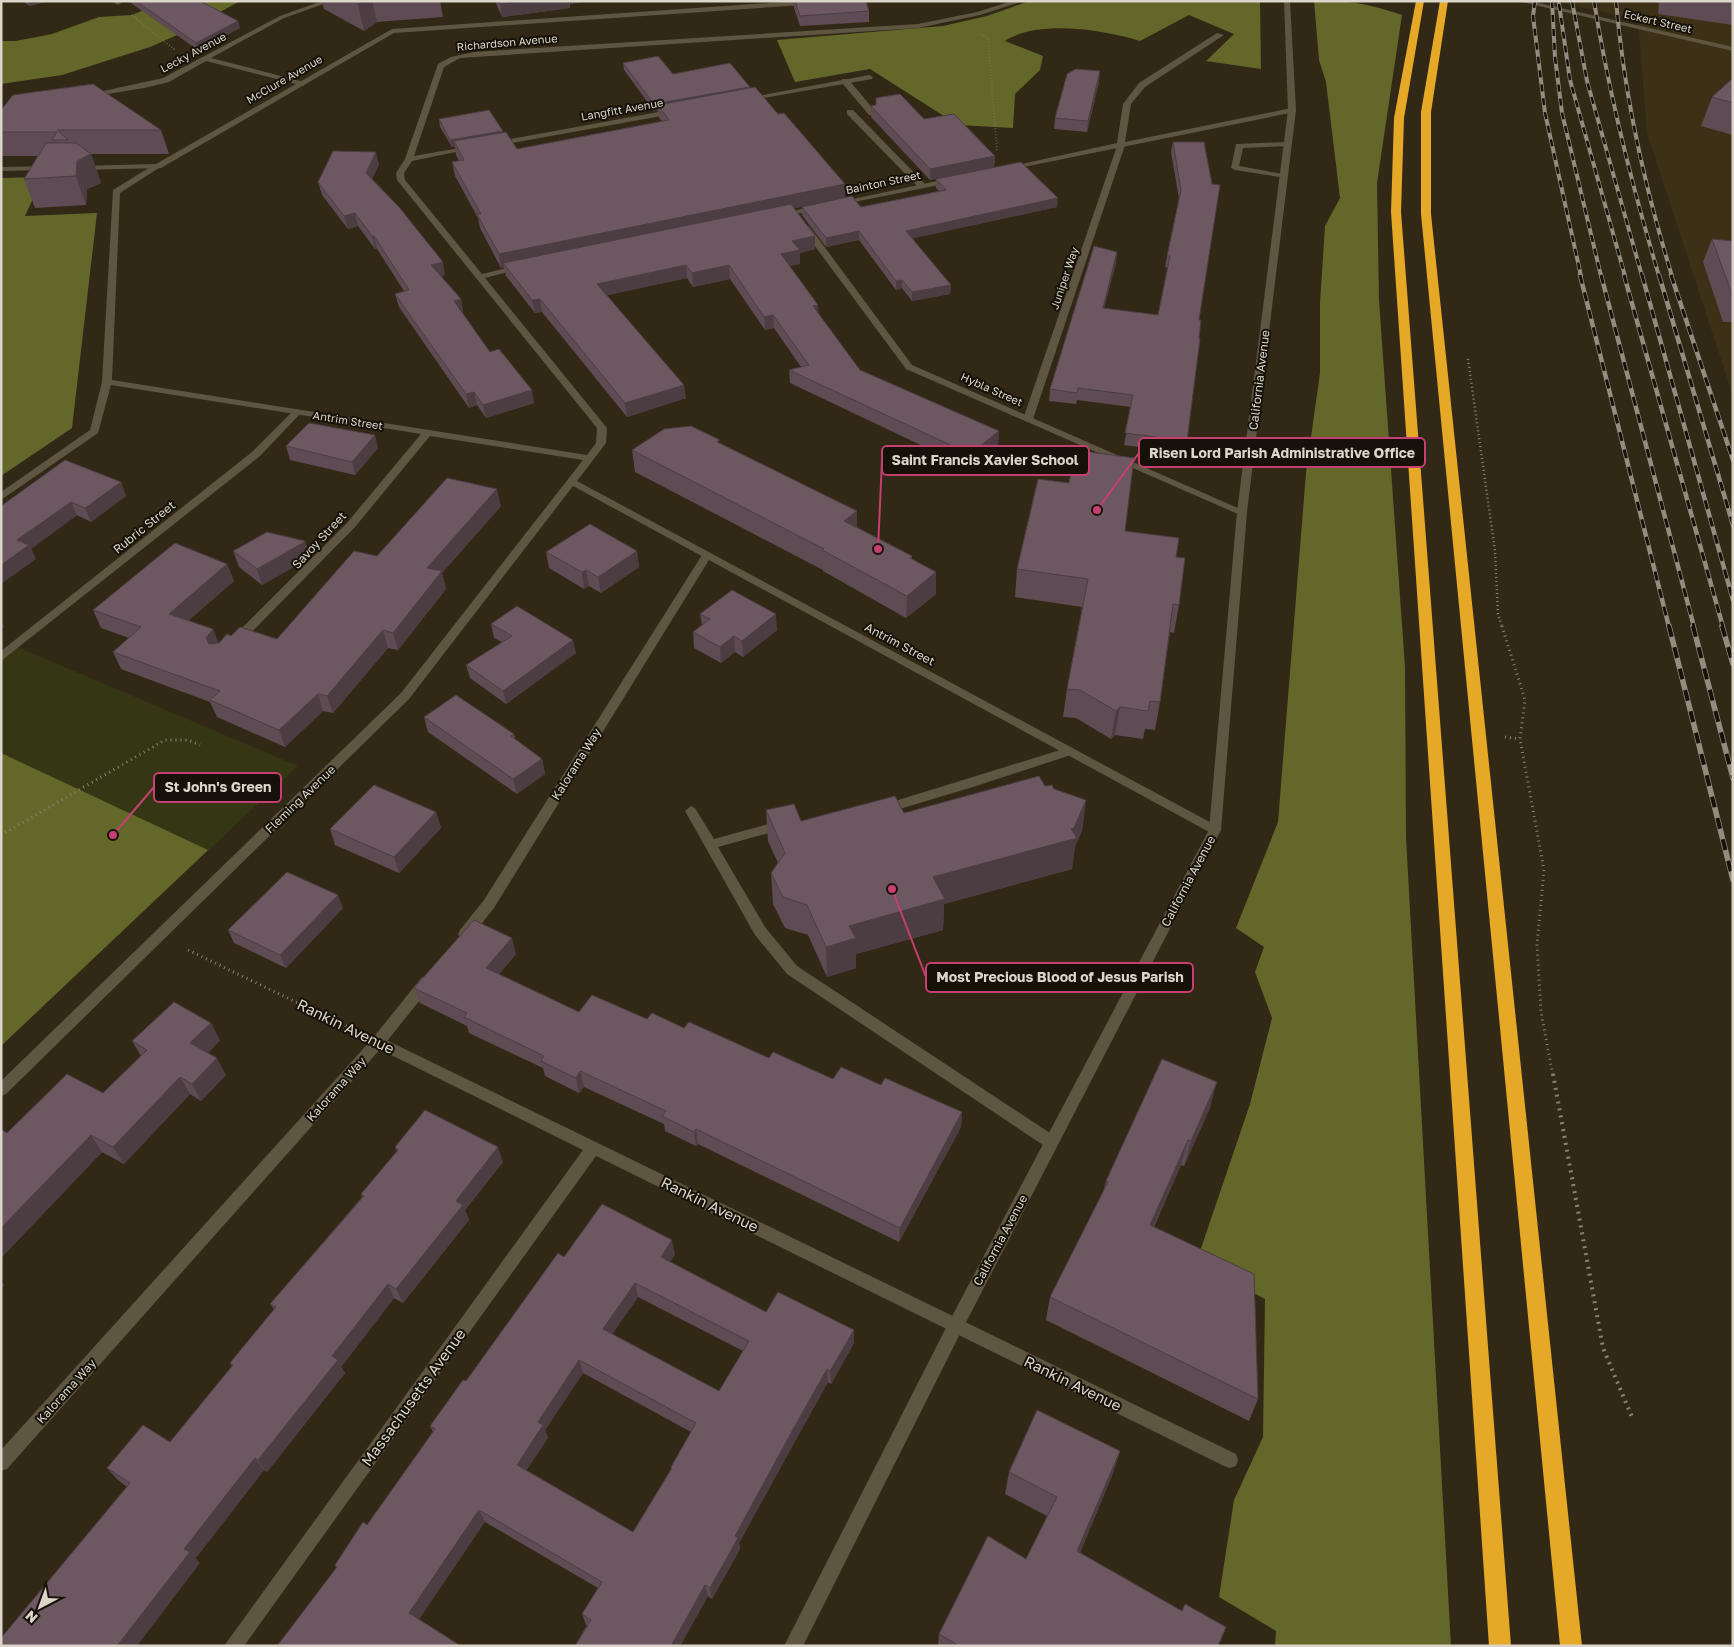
<svg xmlns="http://www.w3.org/2000/svg" width="1734" height="1647" viewBox="0 0 1734 1647" font-family="'Golos Text',sans-serif">
<rect width="100%" height="100%" fill="#312816"/>
<path fill="#3c3017" d="M1554 1H1733V396L1647 133 1638 20Z"/>
<path fill="#353714" d="M15 646 298 766 1 1046V657Z"/>
<path fill="#64672a" d="M166 1H240L184 32 150 47 62 75 1 84V41H16L52 34 99 17 132 15Z
M1029 1H1260L1261 69 1206 61 1234 34 1189 15 1140 41C1104 30 1038 19 1005 41L1043 56 1040 70 1015 94 1013 128 958 125 870 69 795 82 777 40 943 26 987 16Z
M1314 1C1352 1 1366 3 1402 15L1377 183 1379 300 1405 667 1406 838 1451 1646H1275L1276 1631 1219 1597 1234 1500 1263 1437 1265 1299 1196 1263 1250 1104 1272 1018 1255 972 1264 947 1236 928 1278 822 1306 473 1320 373V303L1325 226 1340 198 1326 82 1319 60Z
M43 177 25 216 97 213 72 428 1 476V178Z
M1 753 208 850 1 1046Z"/>
<g fill="none" stroke-linecap="round" stroke-linejoin="round">
<path stroke="#8a8274" stroke-width="2" stroke-dasharray="0.5 2.5" stroke-linecap="butt" d="M132 15 175 50
M981 34 988 38 997 151"/>
<path stroke="#8a8274" stroke-width="2.5" stroke-dasharray="1 3" stroke-linecap="butt" d="M1468 359 1495 551 1498 614 1502 627"/>
<path stroke="#8a8274" stroke-width="3" stroke-dasharray="1 4" stroke-linecap="butt" d="M1502 626 1525 700 1520 739 1544 870 1537 944 1541 1012 1553 1076
M1505 737 1520 739
M1 835 165 740H188L200 745
M188 950 354 1030"/>
<path stroke="#8a8274" stroke-width="4" stroke-dasharray="2 5" stroke-linecap="butt" d="M1553 1074 1603 1348 1632 1417"/>
<path fill="#5f5642" fill-rule="evenodd" d="M842 79H848L875 111V115H869L842 83Z
M847 110H853L925 184V188H919L847 114Z
M1287 142H1290V146L1243 148 1239 166 1283 174 1287 176 1286 178 1235 170 1231 168 1236 144Z
M1118 143 1125 145 1033 419 1028 422 1025 421 1023 419Z
M297 409 302 412 300 414 260 456 1 661V651L252 452 294 410Z
M707 552 712 555 494 908 470 938H460L458 934 460 930 484 900 702 555Z
M1070 747 1076 751 1074 754 973 787 883 814 877 809 879 806Z
M691 806 695 808 714 839 783 820 787 822 789 825 787 828 718 847 765 927 797 966 1056 1137 1058 1142 1056 1147 1051 1148 1046 1147 787 974 755 935 685 811Z
M427 976 432 977 434 981 432 985 383 1046 7 1469 1 1471V1450L373 1038 422 977Z"/>
<path fill="#5f5642" fill-rule="evenodd" d="M111 1H120L121 3 118 5Z
M322 1H332L284 18 211 58 304 82V86L206 61 169 82 144 88 89 97 85 95 163 78 280 16Z
M1012 1H1023L980 15 918 28 460 58 444 67 414 156 471 146 475 148 412 161 404 173 405 180 482 274 520 265 524 268 485 278 607 428 606 443 577 481 1219 827 1221 830 1219 833H1211L573 486 409 699 6 1094 1 1096V1081L401 693 583 460 430 436 355 527 241 643H233L231 640 233 637 347 523 421 434 111 385 98 433 1 500V492L90 430 102 382 113 190 155 164 162 166 120 193 112 380 587 455 596 443 597 428 397 180 396 173 405 159 438 64 451 57 474 52 918 24 977 12Z
M1217 33 1224 35 1145 87 1131 104 1125 142 1292 108 1296 110 1295 112 1008 170 1004 168 1117 143 1123 104 1139 83Z
M869 75 873 77 872 79 746 101 742 99Z
M675 109 679 111 678 113 495 146 491 144 495 142Z
M951 178H954V182L839 205 835 203Z
M819 205 823 207 822 209 780 217 776 215Z
M803 226H809L912 365 1247 512 1242 515 1238 514 906 369 803 230Z
M378 1036 1236 1454 1238 1460 1236 1466 1230 1468 1224 1466 596 1156 244 1646H224L583 1150 373 1046 371 1042 373 1038Z"/>
<path fill="#5f5642" fill-rule="evenodd" d="M798 1H835L832 3 394 33 161 168 79 170 75 168 79 166 156 164 392 29Z
M1284 1H1290L1296 110 1247 512 1221 830 962 1330 803 1646H784L950 1320 1209 830 1237 512 1288 110Z
M1517 1H1530L1733 47V51Z
M50 166V170H47L1 171V167Z"/>
<path fill="#e6a927" fill-rule="evenodd" d="M1416 1H1424L1404 118 1401 212 1511 1646H1489L1391 212 1394 118Z
M1440 1H1448L1431 112V214L1582 1646H1560L1421 214V112Z"/>
<defs>
<path id="rail-far2" d="M1535 1 1533 16 1545 113 1581 276
M1552 1 1555 57 1562 113 1601 276
M1572 1 1587 81 1642 276
M1594 1C1609 94 1632 186 1659 276
M1616 1C1624 95 1644 185 1672 276
M1559 4 1570 80 1625 276"/>
<path id="rail-far1" d="M1580 275 1669 627
M1601 275 1694 627
M1624 275 1723 627
M1642 275 1733 600
M1659 275 1733 525
M1671 275 1733 460"/>
<path id="rail" d="M1669 626 1733 880
M1693 626 1733 778
M1722 626 1733 664"/>
</defs>
<use href="#rail-far2" stroke="#948d7f" stroke-width="4"/>
<use href="#rail-far1" stroke="#948d7f" stroke-width="4.5"/>
<use href="#rail" stroke="#948d7f" stroke-width="5.5"/>
<use href="#rail-far2" stroke="#16120a" stroke-width="2.5" stroke-dasharray="7" stroke-linecap="butt"/>
<use href="#rail-far1" stroke="#16120a" stroke-width="3" stroke-dasharray="9" stroke-linecap="butt"/>
<use href="#rail" stroke="#16120a" stroke-width="4" stroke-dasharray="11" stroke-linecap="butt"/>
</g>
<path fill="#5e4b53" fill-rule="evenodd" d="M22 1H47L30 6Z
M128 1H200L238 21 240 28 198 50Z
M322 1H440L443 17 377 22 364 31 324 9Z
M495 1H586L570 4V8L502 17Z
M793 1H866L869 11V22L800 26 794 8Z
M1659 1H1733V25L1658 14Z
M623 63 673 74 750 87 794 208 815 249 800 253V264L789 266 818 314 860 370 999 431 998 445 969 468 790 383 789 370 801 367 774 328 765 330 730 279 693 287 687 278 607 295 686 398 627 417 542 312 535 313 506 276 504 268H501L480 228 478 218 455 176 452 162 459 161 456 155 455 147H452L440 127 439 119 503 131V133L517 149 662 121 659 118 658 111H654L624 70Z
M1733 78V135L1701 126 1712 97Z
M1099 82 1087 132 1054 129 1055 118Z
M871 106 924 119 995 156 994 167 930 180 871 117Z
M1 110 161 130 169 154H91L101 183 87 189 86 205 35 208 24 179 38 156H1Z
M1173 142H1204L1199 320 1187 441 1185 453 1124 445 1131 407 1077 400 1076 404 1049 401 1050 389 1116 263 1104 308 1158 315 1168 268 1165 267 1167 256 1179 199 1171 152Z
M379 164 372 179 445 275 441 276 461 299 463 312 462 313 490 352 534 403 486 418 477 405 469 408 399 307 395 294 404 291 377 249H375L358 226 348 229 322 195 318 182Z
M936 179 1057 207 912 238 951 285 950 294 912 301 902 288 896 290 859 240 826 247 802 215V207H861L939 191 936 188Z
M1712 239 1733 241V322H1723L1703 262Z
M720 443 857 511V527L912 556V559L936 594 906 618 823 571V570L635 472 632 450Z
M286 446 378 448 355 475 290 460Z
M121 482 126 496 91 522 77 515 31 549 36 559 1 506Z
M501 506 442 573 446 589 398 650 388 648 333 713 323 711 285 747 217 717 210 702 121 669 113 652 129 638 101 628 93 610 227 564 234 581 188 621 213 629 218 643 231 636 277 639 377 556Z
M1125 531 1176 557 1179 605 1174 633 1170 632 1160 702 1155 730 1145 729 1143 739 1115 735 1111 739 1076 718 1063 717 1067 689 1082 607 1015 597 1017 569Z
M305 541 310 557 308 559 262 585 239 567 233 551Z
M637 551 639 567 601 593 589 586 584 589 549 568 546 552Z
M700 614 777 630 743 657 735 652 721 663 694 648 693 632 702 625Z
M491 624 576 653 506 704 470 678 466 665 502 642 494 638Z
M424 717 514 734 515 739 542 759 545 774 517 794 428 732Z
M1045 786 1086 800 1082 831 1075 846 1072 869 944 904 943 930 856 954V968L827 977 808 935 785 928 773 904 771 873 778 863 768 841 766 810 801 821 904 813Z
M436 812 441 828 399 873 335 845 330 829Z
M343 908 286 968 234 943 228 930Z
M516 954 499 974 579 1012 647 1019 684 1028 769 1058 833 1079 881 1085 962 1112 961 1127 899 1242 698 1144 696 1146 665 1131 664 1124 584 1087 579 1093 545 1076 543 1068 469 1033 467 1026 420 1003 414 988Z
M220 1040 208 1053 226 1075 201 1101 190 1094 124 1164 102 1152 1 1258V1129L7 1133 103 1093 141 1056 132 1041Z
M1210 1108 1184 1166 1181 1165 1154 1227 1258 1399 1249 1421 1046 1320 1050 1297 1103 1192 1106 1181Z
M395 1147 503 1162 465 1210 469 1220 403 1303 394 1298 341 1367 345 1373 267 1472 264 1470 195 1559 200 1563 127 1487 118 1480 107 1468 170 1442 232 1366 230 1363 274 1309 270 1304 362 1197 361 1194 397 1152Z
M675 1254 670 1262 766 1312 854 1330V1343L831 1384 828 1382 792 1446 739 1543 740 1549 712 1599 708 1596 680 1646H575L587 1625H586L582 1614 598 1588 485 1522 336 1568 335 1565 367 1525 433 1432 430 1426 564 1257ZM638 1297 743 1351 719 1391 612 1334ZM583 1373 691 1432 671 1467V1469L633 1532 526 1470 548 1438 545 1430Z
M1120 1451 1113 1473 1080 1553 1218 1646H938L939 1634 1026 1559 1047 1516 1005 1494 1009 1472Z"/>
<path fill="#4c3d43" d="M29 1H47L30 6Z
M362 1H372L377 22 364 31 358 4Z
M524 1H569L570 8 502 17 500 4Z
M569 1H586L570 4Z
M238 21 240 28 198 50 196 43Z
M1100 71 1099 82 1087 132 1088 121Z
M750 87 751 94 658 105V111H654V104Z
M503 131 504 138 454 141 455 147H452L450 140Z
M376 152 379 164 369 186 366 173Z
M91 154 101 183 87 189 86 205 76 176 77 161Z
M995 156 994 167 930 180V169Z
M845 184V198L507 267 503 263 504 268H501L499 254Z
M1058 198 1057 207 906 240V231Z
M355 213 358 226 348 229 344 216Z
M859 231V240L826 247V238Z
M372 236H374L377 249H375Z
M815 236V249L800 253V264L782 268 781 254 792 241Z
M1117 252 1116 263 1101 320 1103 308Z
M443 262 445 275 434 278 431 265Z
M686 265 687 278 599 297 597 284Z
M729 265 730 279 693 287 692 273Z
M902 280V288L896 290V281Z
M951 285 950 294 912 301V292Z
M461 299 463 312 457 314 454 301Z
M540 299 542 312 535 313 532 300Z
M818 305 819 318 813 306Z
M773 315 774 328 765 330 764 317Z
M684 385 686 398 627 417 625 403Z
M532 390 534 403 486 418 483 405Z
M474 392 477 405 469 408 466 394Z
M999 431 998 445 969 468 970 454Z
M375 435 378 448 355 475 352 462Z
M121 482 126 496 91 522 85 508Z
M497 489 501 506 442 573 446 589 398 650 393 633 427 568Z
M71 502 77 515 31 549 36 559 1 584V565L17 540Z
M857 511V533L844 521Z
M305 541 310 557 308 559 262 585 257 569Z
M637 551 639 567 601 593 598 577Z
M227 564 234 581 176 631 169 614Z
M586 570 589 586 584 589 582 572Z
M936 572V594L906 618 907 596Z
M776 614 777 630 743 657 742 641Z
M1 622 4 627 1 629Z
M213 629 220 647 212 655 206 638Z
M383 630 388 648 333 713 327 696Z
M734 636 735 652 721 663 720 647Z
M573 640 576 653 506 704 503 691Z
M318 694 323 711 285 747 279 730Z
M1120 707 1115 735 1111 739 1116 711Z
M542 759 545 774 517 794 513 779Z
M1086 800 1082 831 1075 846 1072 869 944 904 943 930 856 954V968L827 977 826 947 849 926 933 877 1071 829Z
M436 812 441 828 399 873 394 857Z
M338 895 343 908 286 968 280 955Z
M512 938 516 954 491 984 486 968Z
M211 1023 220 1040 200 1061 190 1043Z
M217 1058 226 1075 201 1101 192 1084Z
M580 1071 584 1087 579 1093 576 1078Z
M180 1077 190 1094 124 1164 113 1147Z
M1217 1082 1210 1108 1184 1166 1191 1141Z
M962 1112 961 1127 899 1242 900 1228Z
M696 1129 698 1144 696 1146 694 1132Z
M91 1135 102 1152 1 1258V1228Z
M1188 1140 1181 1165 1143 1249 1150 1225Z
M498 1147 503 1162 465 1210 469 1220 403 1303 396 1289 456 1201Z
M672 1240 675 1254 664 1271 661 1257Z
M1 1282 4 1285 1 1289Z
M635 1283 638 1297 607 1342 603 1329Z
M388 1284 394 1298 341 1367 345 1373 267 1472 258 1460 332 1356Z
M854 1330V1343L831 1384 830 1371Z
M579 1360 583 1373 545 1430 548 1438 522 1477 517 1465 538 1422Z
M827 1369 828 1382 739 1543 740 1549 712 1599 710 1588 735 1536Z
M1120 1451 1113 1473 1072 1572 1077 1551Z
M255 1458 264 1470 195 1559 200 1563 137 1646H117L184 1549Z
M479 1510 485 1522 416 1624 409 1613Z
M705 1585 708 1596 680 1646H671Z"/>
<path fill="#6d5760" stroke="#4c3d43" fill-rule="evenodd" d="M136 1H200L238 21 196 43Z
M353 1H362L358 4Z
M498 1H524L500 4Z
M795 1H866L869 11 800 16Z
M658 56 673 74 730 63 750 87 654 104 623 63Z
M1076 69 1100 71 1088 121 1055 118 1067 74Z
M1733 78V103L1712 97Z
M93 84 161 130H57L68 140H52L57 132H1V110L13 95Z
M755 87 778 114 784 113 845 184 499 254 477 214H481L452 162 464 160 454 141 506 132 517 149 669 120 658 105Z
M900 94 924 119 954 114 995 156 930 169 871 106 876 105V98Z
M489 110 503 131 450 140 439 119Z
M1173 142H1204L1212 184 1220 185 1199 320H1201L1199 338 1200 339 1187 441 1125 433 1133 395 1078 388 1077 393 1050 389 1094 246 1117 252 1103 308 1158 315 1170 256H1167L1181 190Z
M46 143H76L91 154 77 161 76 176 24 179Z
M333 151 376 152 366 173 399 207 443 262 431 265 461 299 454 301 490 352 499 349 532 390 483 405 474 392 466 394 395 294 409 290 374 236H372L355 213 344 216 318 182Z
M1021 162 1058 198 906 231 951 285 912 292 902 280 896 281 859 231 826 238 802 207 852 196 861 207 946 190 936 179Z
M791 204 815 236 792 241 800 250 781 254 818 305 813 306 860 370 999 431 970 454 789 370 809 365 773 315 764 317 729 265 692 273 686 265 597 284 684 385 625 403 540 299 532 300 503 263Z
M1712 239 1733 241V297Z
M309 423 375 435 352 462 286 446Z
M691 426 720 440 717 442 857 511 844 521 912 556 910 558 936 572 907 596 822 550 824 549 632 450 664 429Z
M1076 450 1134 458 1125 531 1179 538 1176 557 1185 558 1179 605 1173 604 1160 702 1150 701 1148 711 1120 707 1116 711 1080 690 1067 689 1088 579 1017 569 1038 479 1069 483Z
M65 460 121 482 85 508 71 502 17 540 29 545 1 565V506Z
M447 478 497 489 427 568 442 571 393 633 383 630 327 696 318 694 279 730 210 700 220 691 113 652 141 627 93 610 175 543 227 564 169 614 213 629 206 638 209 644 219 643 227 634 231 636 240 627 277 639 354 551 377 556Z
M590 524 637 551 598 577 586 570 582 572 546 552Z
M267 532 305 541 303 543 257 569 233 551Z
M732 590 776 614 742 641 734 636 720 647 693 632 710 619 700 614Z
M517 606 573 640 503 691 466 665 512 636 491 624Z
M456 695 514 734 511 736 542 759 513 779 424 717Z
M1039 776 1045 786 1052 785 1054 789 1086 800 1074 828 1071 829 1077 838 933 877 945 899 849 926 856 938 826 947 807 905 783 897 771 873 785 853 766 810 794 804 801 821 895 796 904 813Z
M374 785 436 812 394 857 330 829Z
M287 872 338 895 280 955 228 930Z
M474 920 512 938 486 968 579 1012 592 995 647 1019 652 1013 684 1028 689 1022 769 1058 773 1052 833 1079 841 1067 881 1085 885 1078 962 1112 900 1228 696 1129 694 1132 662 1116 666 1111 580 1071 576 1078 541 1061 544 1056 464 1017 467 1013 414 988Z
M174 1002 211 1023 190 1043 217 1058 192 1084 180 1077 113 1147 91 1135 1 1228V1129L7 1133 67 1074 103 1093 147 1050 132 1041Z
M1162 1059 1217 1082 1191 1141 1188 1140 1150 1225 1254 1274 1258 1399 1050 1297 1108 1182 1106 1181Z
M425 1110 498 1147 456 1201 463 1205 396 1289 388 1284 332 1356 338 1360 258 1460 255 1458 184 1549 190 1552 117 1646H1V1638L130 1483 107 1468 143 1425 170 1442 233 1365 230 1363 276 1307 270 1304 364 1196 361 1194 398 1150 395 1147Z
M602 1204 672 1240 661 1257 766 1312 778 1292 854 1330 830 1371 827 1369 791 1433 735 1536 738 1538 710 1588 705 1585 671 1646H575L591 1620 582 1614 602 1582 479 1510 409 1613 461 1646H277L337 1567 335 1565 363 1522 367 1525 435 1429 430 1426 463 1380 466 1381 558 1253 564 1257ZM635 1283 749 1341 719 1391 603 1329ZM579 1360 696 1423 671 1467 672 1468 633 1532 517 1465 543 1425 538 1422Z
M1037 1410 1120 1451 1077 1551 1182 1611 1185 1604 1226 1627 1218 1646H955L956 1644 939 1634 988 1536 1026 1559 1057 1497 1009 1472Z"/>
<g text-anchor="middle" dominant-baseline="central" stroke-width="4" stroke-linejoin="round" paint-order="stroke">
<g font-size="11" fill="#dbd5ca" stroke="#16120a">
<text transform="translate(1658 21) rotate(13)">Eckert Street</text>
<text transform="translate(507 42) rotate(-5)">Richardson Avenue</text>
<text transform="translate(193 52) rotate(-28)">Lecky Avenue</text>
<text transform="translate(284 79) rotate(-30)">McClure Avenue</text>
<text transform="translate(622 109) rotate(-10)">Langfitt Avenue</text>
<text transform="translate(883 182) rotate(-12)">Bainton Street</text>
<text transform="translate(1064 278) rotate(-71)">Juniper Way</text>
<text transform="translate(992 389) rotate(24)">Hybla Street</text>
<text transform="translate(348 420) rotate(9)">Antrim Street</text>
</g>
<g font-size="12" fill="#dbd5ca" stroke="#16120a">
<text transform="translate(1259 380) rotate(-83)">California Avenue</text>
<text transform="translate(144 527) rotate(-39)">Rubric Street</text>
<text transform="translate(319 540) rotate(-47)">Savoy Street</text>
<text transform="translate(900 644) rotate(28)">Antrim Street</text>
<text transform="translate(576 764) rotate(-58)">Kalorama Way</text>
<text transform="translate(300 799) rotate(-44)">Fleming Avenue</text>
<text transform="translate(1188 881) rotate(-62)">California Avenue</text>
<text transform="translate(336 1089) rotate(-48)">Kalorama Way</text>
<text transform="translate(1000 1240) rotate(-62)">California Avenue</text>
<text transform="translate(66 1391) rotate(-48)">Kalorama Way</text>
</g>
<g font-size="15" fill="#dbd5ca" stroke="#16120a">
<text transform="translate(346 1026) rotate(26)">Rankin Avenue</text>
<text transform="translate(710 1204) rotate(26)">Rankin Avenue</text>
<text transform="translate(1073 1383) rotate(26)">Rankin Avenue</text>
<text transform="translate(413 1397) rotate(-54)">Massachusetts Avenue</text>
</g>
</g>
<path fill="none" stroke="#c73e71" stroke-width="2" d="M1097 510L1139 453M878 549L882 460M113 835L154 787M892 889L926 977"/>
<g fill="#c73e71" stroke="#16120a" stroke-width="2">
<circle cx="1097" cy="510" r="5"/>
<circle cx="878" cy="549" r="5"/>
<circle cx="113" cy="835" r="5"/>
<circle cx="892" cy="889" r="5"/>
</g>
<g fill="#16120a" stroke="#c73e71" stroke-width="2">
<rect x="1139" y="438" width="286" height="29" rx="5"/>
<rect x="882" y="446" width="207" height="29" rx="5"/>
<rect x="154" y="773" width="127" height="29" rx="5"/>
<rect x="926" y="963" width="267" height="29" rx="5"/>
</g>
<g font-size="14" text-anchor="middle" font-weight="bold" fill="#dbd5ca">
<text x="1282" y="458">Risen Lord Parish Administrative Office</text>
<text x="985" y="465">Saint Francis Xavier School</text>
<text x="218" y="792">St John's Green</text>
<text x="1060" y="982">Most Precious Blood of Jesus Parish</text>
</g>
<rect width="1734" height="1647" fill="none" stroke="#dbd5ca" stroke-width="5"/>
<g transform="translate(40 1607) rotate(221)" stroke="#16120a" stroke-width="4" paint-order="stroke">
<path d="M0-4L9 19L0 12L-9 19Z" fill="#dbd5ca"/>
<text y="-8" font-size="14" font-weight="bold" text-anchor="middle" fill="#dbd5ca">N</text>
</g>
</svg>
